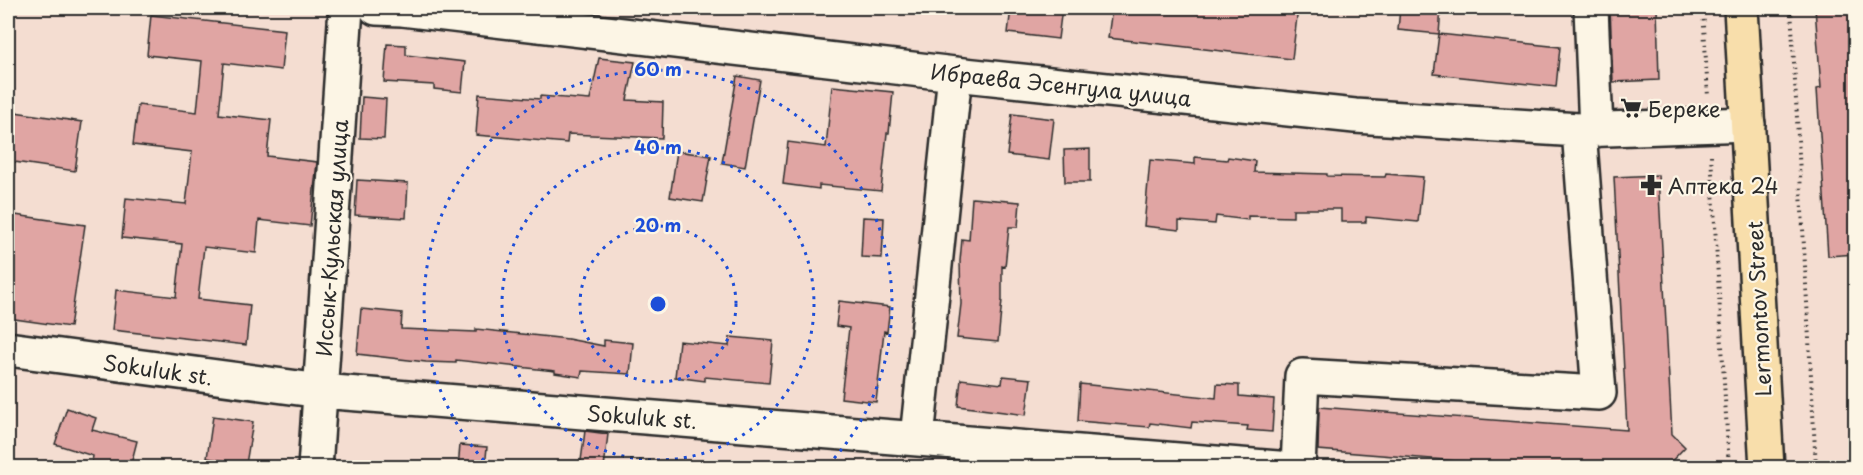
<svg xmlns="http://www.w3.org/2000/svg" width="1863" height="475" viewBox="0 0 1863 475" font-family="'Playpen Sans',sans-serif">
<rect width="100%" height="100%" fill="#f4ddd1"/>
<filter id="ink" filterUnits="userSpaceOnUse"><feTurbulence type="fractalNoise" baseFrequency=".0167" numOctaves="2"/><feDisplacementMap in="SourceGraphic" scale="12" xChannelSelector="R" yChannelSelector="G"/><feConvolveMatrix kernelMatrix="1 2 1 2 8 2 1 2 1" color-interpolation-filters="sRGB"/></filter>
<g filter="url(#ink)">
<path fill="#e0a5a3" stroke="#2b2b2b" stroke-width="1.5" d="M1011 8H1062L1058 39 1008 33Z
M1112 8H1298L1292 59 1108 38Z
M1400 8H1441L1439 34 1398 30Z
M1610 8H1657L1659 80 1613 82Z
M1815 8H1856V254L1828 256 1817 89 1821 88Z
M151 15 285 30 281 70 224 63 219 114 271 120 267 156 317 162 310 226 259 220 256 253 204 247 198 299 250 305 246 345 112 330 116 290 176 297 182 244 122 238 126 198 186 204 192 152 133 145 138 105 197 112 202 61 147 55Z
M1439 34 1560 47 1556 87 1434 74Z
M387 44 406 45V55L465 62 462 92 434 89V85L384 82Z
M599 58 635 62 627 100 663 102 662 138 568 134 567 143 476 135 479 94 540 99V96L590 100Z
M737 76 760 80 745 167 722 163Z
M832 86 893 92 889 133H887L881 191 819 185V189L783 184 788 142 826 147Z
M362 97 386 99 384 139 360 138Z
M8 111 82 122 75 171 8 161Z
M1012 114 1054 119 1049 160 1007 155Z
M1090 149V182H1065L1064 150Z
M677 151 711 156 703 202 670 197Z
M1195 157 1227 160 1228 157 1255 161 1254 172 1327 174V176L1385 177 1386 174 1423 177 1418 222 1366 217V222H1341V209H1293V217L1248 216V220L1216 216 1215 224 1179 221V230L1144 226 1150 160 1195 164Z
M1658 175 1672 434 1685 447 1665 468H1547L1318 450 1319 407 1627 430 1614 177Z
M357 180 408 183 406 218 355 215Z
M972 198 1020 202 1018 227H1009L1005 267 1002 266V300L998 342 957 338 961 304 960 261 962 239 969 240Z
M8 214 85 225 70 327 8 318Z
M863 217 884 218 882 258 861 257Z
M839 301 890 307 887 332 884 331 876 402 841 398 849 328 836 326Z
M361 309 402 313 401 329 476 332V329L568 339 604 346V340L633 343 630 374 582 371 581 377 555 373V371L456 360V363L426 362 357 354Z
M730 337 773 341 769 383 705 377V381L675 377 679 341 729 346Z
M1003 376 1031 379 1026 415 958 406 961 379 1002 384Z
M1080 384 1216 398 1217 384 1239 385V396L1274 399 1272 432 1247 430 1248 426 1192 422 1191 428 1150 423 1149 427 1078 421Z
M67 408 96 418 92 430 137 441 130 468H91L93 456 55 444Z
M213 416 253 422 246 464 207 458Z
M585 431 608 434 604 468H580Z
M460 445 487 447 485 468H458Z"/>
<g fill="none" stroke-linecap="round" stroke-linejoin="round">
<defs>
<path id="minor" d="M376 8 402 9 955 74 1355 116 1579 130 1748 124
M1591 8 1596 130
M8 349 321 391 1278 468
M917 438 955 74
M315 468 346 8
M1298 468 1302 376 1599 393 1579 130"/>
<path id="major" d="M1741 8 1767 468"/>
</defs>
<use href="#minor" stroke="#2b2b2b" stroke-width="38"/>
<use href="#major" stroke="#2b2b2b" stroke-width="38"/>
<path stroke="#2b2b2b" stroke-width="4" stroke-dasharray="1.5 4.5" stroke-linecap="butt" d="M1703 8 1708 97
M1791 8 1816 468
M1711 155 1729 468"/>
<use href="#minor" stroke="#fcf5e5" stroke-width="33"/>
<use href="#major" stroke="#f8deab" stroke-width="33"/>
</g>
</g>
<g fill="none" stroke="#1d4ed8" stroke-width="3" stroke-dasharray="3 6">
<circle cx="658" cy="304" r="78"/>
<circle cx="658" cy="304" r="156"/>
<path d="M490 467A234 234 0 1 1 826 467"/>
</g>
<defs>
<symbol id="supermarket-bare" viewBox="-9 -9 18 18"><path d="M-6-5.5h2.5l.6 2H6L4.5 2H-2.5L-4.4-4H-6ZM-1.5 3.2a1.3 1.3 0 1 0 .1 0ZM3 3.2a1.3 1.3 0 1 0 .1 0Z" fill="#2b2b2b" stroke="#fcf5e5" stroke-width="2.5" paint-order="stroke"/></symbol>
<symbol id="pharmacy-bare" viewBox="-9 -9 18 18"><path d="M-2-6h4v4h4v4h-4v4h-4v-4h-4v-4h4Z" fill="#2b2b2b" stroke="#fcf5e5" stroke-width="2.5" paint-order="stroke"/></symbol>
</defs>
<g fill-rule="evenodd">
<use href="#supermarket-bare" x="1616" y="93" width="30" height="30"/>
<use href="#pharmacy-bare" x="1636" y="170" width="30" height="30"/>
</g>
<g text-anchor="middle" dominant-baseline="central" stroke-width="4.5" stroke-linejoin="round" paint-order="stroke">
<g font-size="21" fill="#2b2b2b" stroke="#fcf5e5">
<text transform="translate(1061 84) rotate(6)">Ибраева Эсенгула улица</text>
<text transform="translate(331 238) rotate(-86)">Иссык-Кульская улица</text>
<text transform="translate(1758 309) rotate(-93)">Lermontov Street</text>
<text transform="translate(158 369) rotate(8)">Sokuluk st.</text>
<text transform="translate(642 416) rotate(4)">Sokuluk st.</text>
</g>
<g font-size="21" fill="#2b2b2b" stroke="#fcf5e5" text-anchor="start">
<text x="1648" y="108">Береке</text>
<text x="1668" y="185">Аптека 24</text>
</g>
</g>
<circle cx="658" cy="304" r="9" fill="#1d4ed8" stroke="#fcf5e5" stroke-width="3"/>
<g font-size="18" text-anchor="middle" font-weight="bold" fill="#1d4ed8" stroke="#fcf5e5" stroke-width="4.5" stroke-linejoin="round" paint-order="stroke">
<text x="658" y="76">60 m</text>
<text x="658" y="154">40 m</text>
<text x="658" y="232">20 m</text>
</g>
<rect width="1863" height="475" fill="none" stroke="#fcf5e5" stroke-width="30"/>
<rect x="15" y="15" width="1833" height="445" fill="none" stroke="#2b2b2b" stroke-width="2" filter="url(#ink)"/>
</svg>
